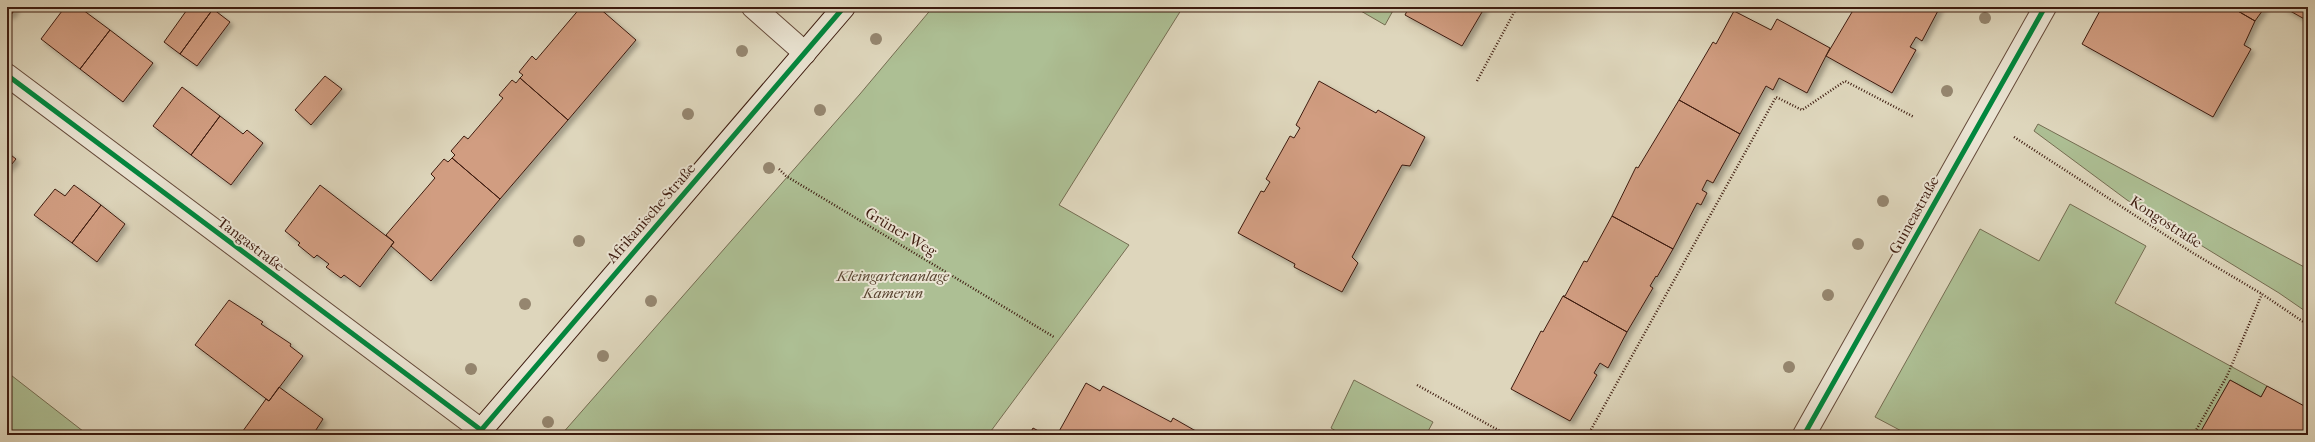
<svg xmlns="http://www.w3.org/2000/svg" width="2315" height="442" viewBox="0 0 2315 442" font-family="'IM FELL French Canon',serif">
<defs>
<filter id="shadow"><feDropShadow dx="3.5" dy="3.5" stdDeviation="2" flood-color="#0004"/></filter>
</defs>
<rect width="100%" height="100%" fill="#ded6bc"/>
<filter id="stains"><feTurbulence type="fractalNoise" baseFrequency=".005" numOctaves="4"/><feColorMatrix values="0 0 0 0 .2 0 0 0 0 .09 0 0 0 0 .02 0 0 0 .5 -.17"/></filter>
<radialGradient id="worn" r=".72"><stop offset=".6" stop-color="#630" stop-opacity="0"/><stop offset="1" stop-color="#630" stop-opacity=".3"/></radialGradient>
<path fill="#adbf94" stroke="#756d52" d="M933 7H1183L1059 205 1129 245 988 435H561L860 94Z
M1354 7H1395L1385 25Z
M2038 124 2308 269V313L2279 293 2127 200 2034 131Z
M2070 204 2146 246 2115 303 2267 386 2261 397 2230 380 2202 431 2209 435H1909L1875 417 1980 229 2039 261Z
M7 372 88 435H7Z
M1354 380 1433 422 1426 435H1342L1331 428Z"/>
<path fill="#d19d81" stroke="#3d1b0f" filter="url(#shadow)" d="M7 7H17L10 16 7 14Z
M65 7H79L110 30 80 69 41 39Z
M189 7H210L213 9 180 54 164 42Z
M581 7H598L636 40 568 120 520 78 523 75 519 72 532 56 536 60Z
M1409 7H1485L1462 46 1405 15Z
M1855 7H1940L1922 41 1916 37 1910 47 1916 50 1892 93 1826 56Z
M2102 7H2231L2255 21 2244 45 2251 49 2213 117 2082 44Z
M2231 7H2265L2255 21Z
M2283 7H2308V21Z
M213 9 230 22 197 66 180 54Z
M1734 11 1771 30 1777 19 1830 48 1807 93 1779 78 1773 90 1766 86 1740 134 1679 100 1713 42 1716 44Z
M110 30 153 63 123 102 80 69Z
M325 76 342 89 311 125 295 110Z
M520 78 568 120 500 199 452 158 455 155 451 151 464 136 468 139 503 98 499 95 512 80 516 83Z
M1319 81 1376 113 1378 110 1425 137 1410 166 1402 165 1352 257 1358 263 1342 292 1294 267 1295 264 1238 233 1261 191 1264 192 1270 182 1266 179 1290 136 1294 138 1300 128 1296 125Z
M182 87 220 116 191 155 153 126Z
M1679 100 1740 134 1713 183 1707 180 1702 190 1707 193 1701 205 1697 203 1673 249 1612 216 1636 167 1638 168Z
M220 116 243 134 247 130 263 143 231 185 191 155Z
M7 152 16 159 7 170Z
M452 158 500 199 431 281 391 246 394 242 386 235 435 178 431 174 444 159 448 162Z
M74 185 101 205 72 243 34 215 55 189 65 196Z
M320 185 394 242 360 287 344 275 341 278 326 267 329 264 317 255 314 258 298 245 300 243 285 231Z
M101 205 125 224 97 262 72 243Z
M1612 216 1673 249 1657 277 1656 276 1650 286 1653 288 1627 332 1563 296H1565L1584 261 1587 262Z
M1563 296 1627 332 1608 368 1600 363 1594 373 1597 375 1570 421 1511 389 1541 331 1543 332Z
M229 300 263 322 261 324 291 344 290 346 303 356 269 401 195 345Z
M2230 380 2261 397 2267 386 2308 408V435H2209L2201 431Z
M1086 383 1100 391 1103 386 1171 422 1173 418 1194 430 1191 435H1057Z
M279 387 323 419 314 433 316 435H240L266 399 269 401Z
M1033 428 1046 435H1029Z
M1194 430 1205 435H1191Z"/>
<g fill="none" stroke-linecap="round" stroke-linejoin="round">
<defs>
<path id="street" d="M753 7 805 53
M7 75 481 430
M1804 435 2045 7"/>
<path id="secondary" d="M477 435 844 7"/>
</defs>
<use href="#street" stroke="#654a3a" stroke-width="24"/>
<use href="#secondary" stroke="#3d1b0f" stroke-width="24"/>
<path stroke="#3d1b0f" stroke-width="2.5" stroke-dasharray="1 2" stroke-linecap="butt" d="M1477 81 1517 7
M2014 137 2193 253 2262 294 2308 325
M779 169 786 176 1054 337
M1417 385 1507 435
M2195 432 2227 376 2262 294
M1588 435 1776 97 1802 110 1845 81 1914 117"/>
<use href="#street" stroke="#eae4d3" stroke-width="22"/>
<use href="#secondary" stroke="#eae4d3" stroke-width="22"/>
<defs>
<path id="cycleway" d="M7 75 481 430
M477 435 844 7
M1804 435 2045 7"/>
</defs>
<use href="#cycleway" stroke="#eae4d3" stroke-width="8"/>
<use href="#cycleway" stroke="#00873e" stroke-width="5"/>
</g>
<g fill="#95866f">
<circle cx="1985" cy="18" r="6"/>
<circle cx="876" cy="39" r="6"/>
<circle cx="742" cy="51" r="6"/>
<circle cx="1947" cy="91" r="6"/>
<circle cx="820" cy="110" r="6"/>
<circle cx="688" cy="114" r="6"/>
<circle cx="769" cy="168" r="6"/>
<circle cx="1883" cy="201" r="6"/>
<circle cx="579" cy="241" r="6"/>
<circle cx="1858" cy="244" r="6"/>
<circle cx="1828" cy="295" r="6"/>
<circle cx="651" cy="301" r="6"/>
<circle cx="525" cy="304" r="6"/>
<circle cx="603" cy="356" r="6"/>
<circle cx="1789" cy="367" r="6"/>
<circle cx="471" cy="369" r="6"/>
<circle cx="548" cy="422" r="6"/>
</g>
<g text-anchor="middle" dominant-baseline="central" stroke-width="4" stroke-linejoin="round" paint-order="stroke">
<g font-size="15" fill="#3d1b0f" stroke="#eae4d3">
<text transform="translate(651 213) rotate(-49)">Afrikanische Straße</text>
<text transform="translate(1914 215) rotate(-61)">Guineastraße</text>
<text transform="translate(2166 222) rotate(33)">Kongostraße</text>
<text transform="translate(901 232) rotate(31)">Grüner Weg</text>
<text transform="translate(251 244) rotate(37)">Tangastraße</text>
</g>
<g font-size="15" font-style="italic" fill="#594430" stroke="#eae4d3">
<text x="893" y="276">Kleingartenanlage<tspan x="893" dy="17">Kamerun</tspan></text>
</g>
</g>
<rect width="2315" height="442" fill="none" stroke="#ded6bc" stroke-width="24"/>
<rect x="8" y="8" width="2299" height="426" fill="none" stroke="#3d1b0f" stroke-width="2"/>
<rect x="12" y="12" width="2291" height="418" fill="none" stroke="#3d1b0f"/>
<rect width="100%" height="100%" filter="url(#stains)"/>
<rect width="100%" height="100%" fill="url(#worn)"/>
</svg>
